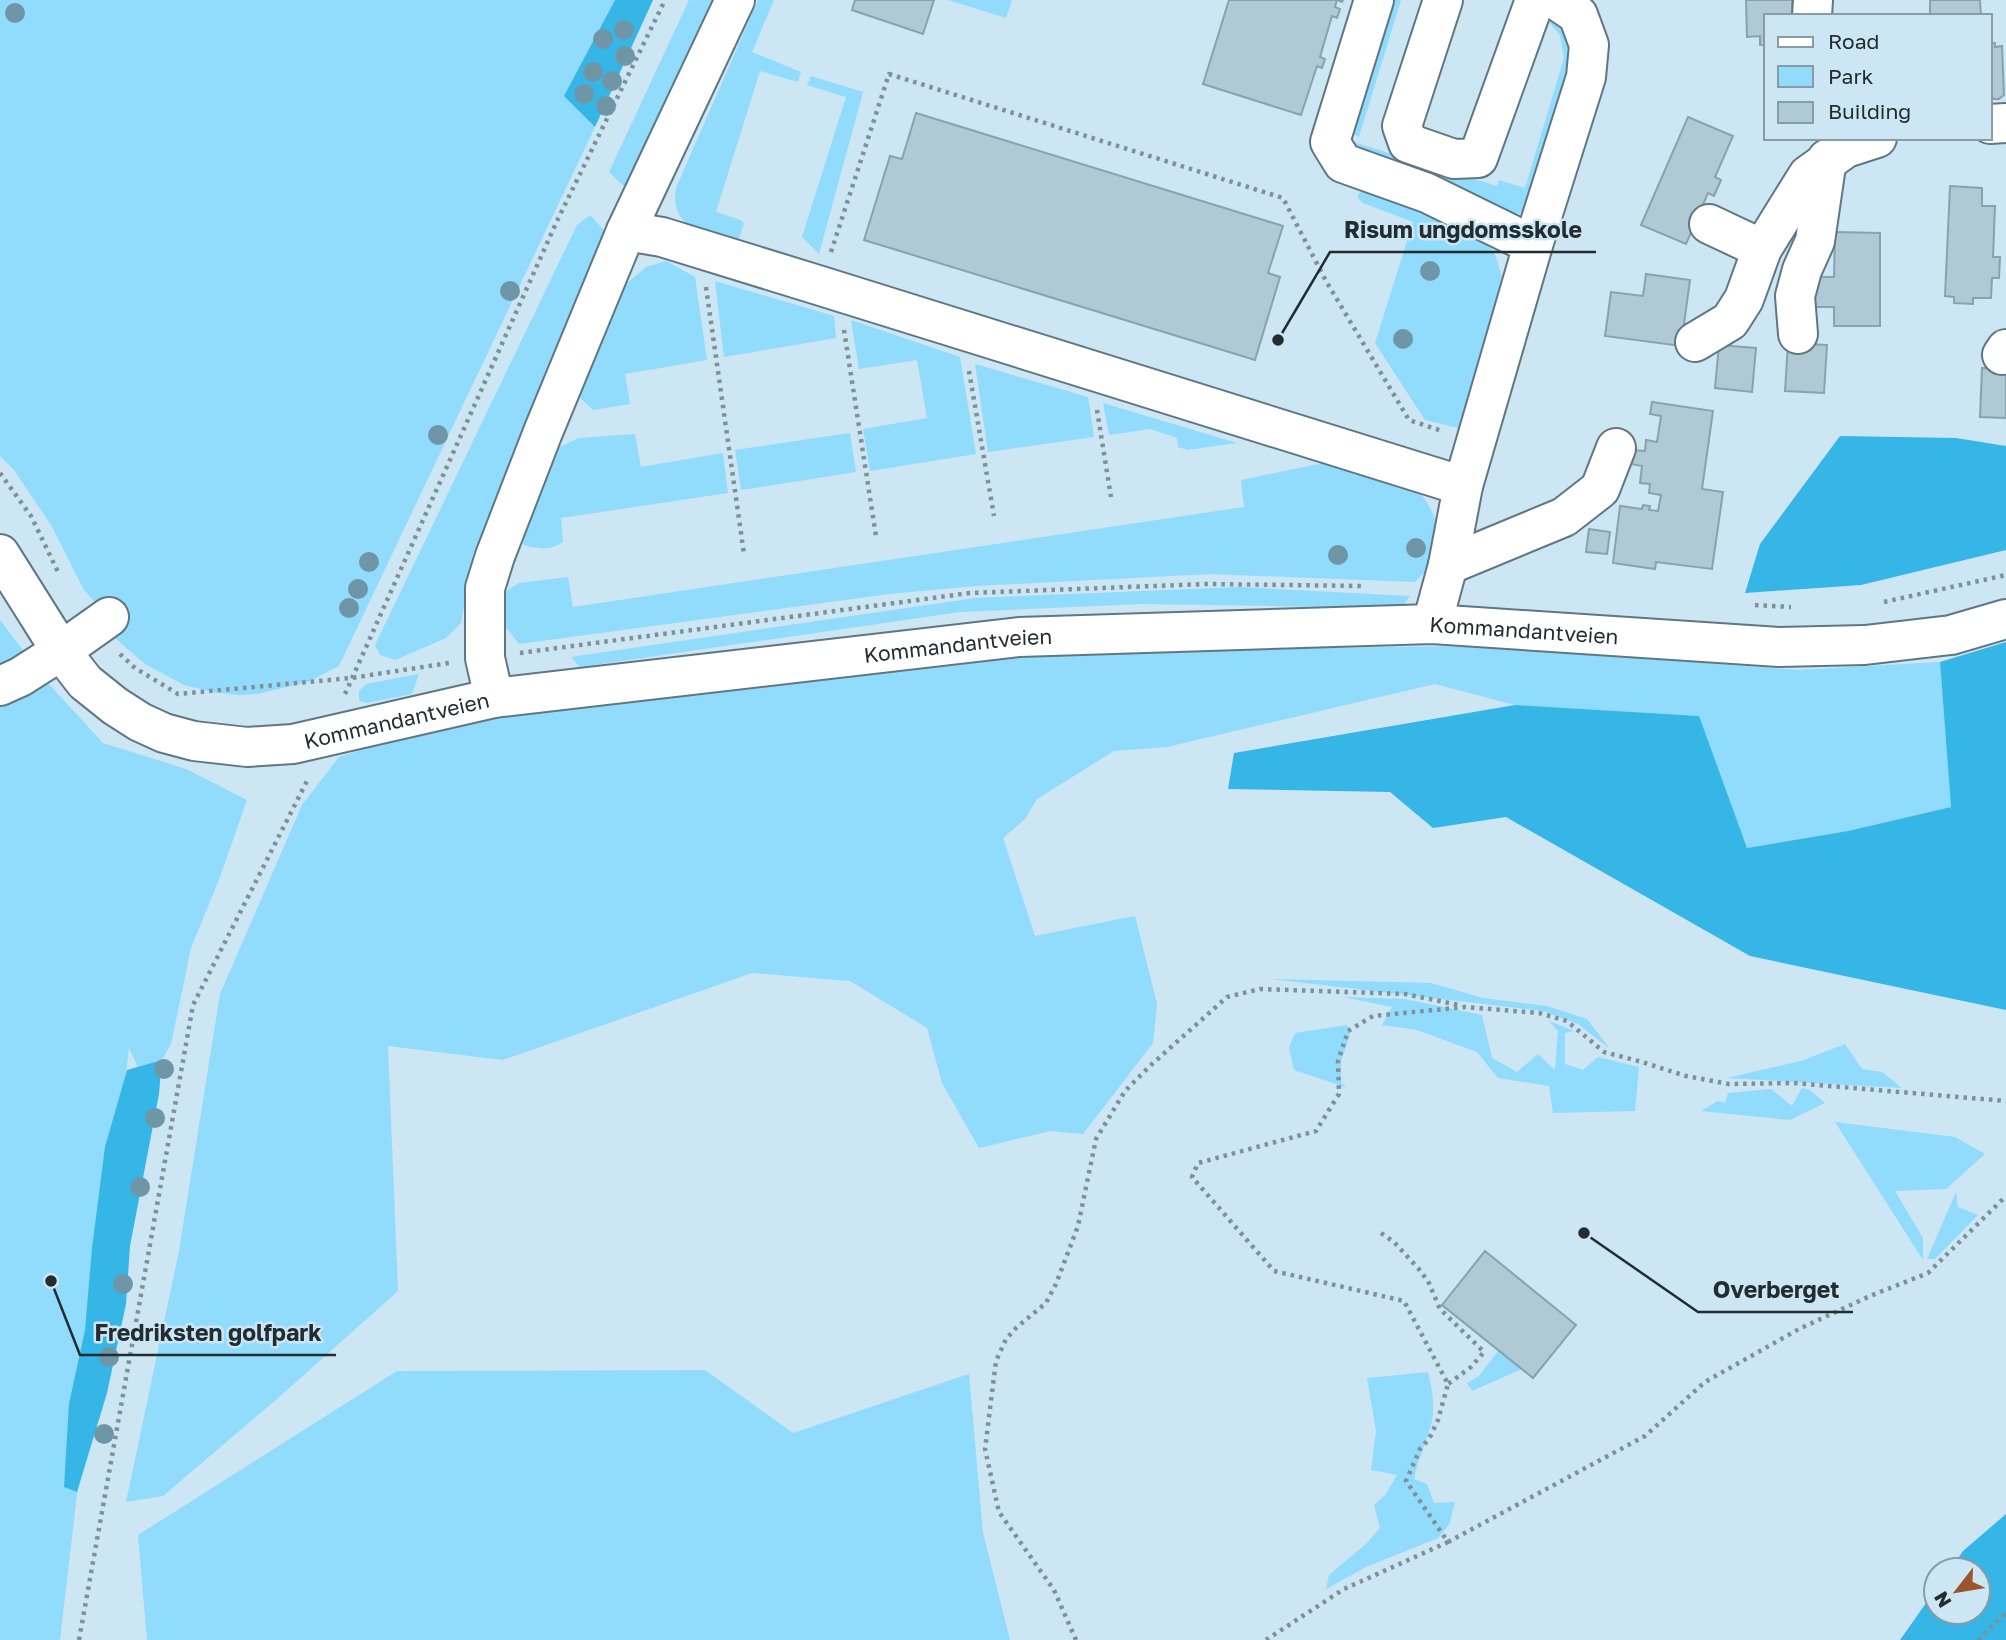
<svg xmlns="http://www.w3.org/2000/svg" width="2006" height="1640" viewBox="0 0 2006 1640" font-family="'Golos Text',sans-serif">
<rect width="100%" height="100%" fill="#cce6f3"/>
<path fill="#91dbfc" d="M0 0H615L565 96 595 127 339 666 308 682 257 694 238 695 213 692 184 685 145 664 115 638 111 632 115 624 84 590 51 525 14 470 0 456Z
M689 0H721L630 192 609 172Z
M758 0H774L752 52 801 72 798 82 760 71 716 212 741 220 744 223 737 245C707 235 669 229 676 188Z
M948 0H1012L1006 18Z
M1392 0H1401L1359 137 1353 134Z
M1551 16 1567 31 1573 55 1525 212 1513 215 1463 189 1373 159 1361 152 1353 142 1497 186 1499 180 1525 188 1564 58 1560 35 1549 22Z
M811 76 863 92 819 254 802 237 846 97 807 85Z
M1366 188 1474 229 1491 248 1496 257 1504 285 1467 430 1425 420 1375 343 1413 222 1363 203 1358 198V194Z
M590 215 612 239 473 554 461 623 446 638 395 660 380 655 375 645 577 225Z
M666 261 695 277 707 360 625 374 630 404 593 410 579 397 626 284 646 267Z
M715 281 834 316 836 338 724 357Z
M851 320 960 357 976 454 870 471 863 429 927 418 917 360 859 369Z
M975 364 1088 397 1094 437 988 452Z
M1103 403 1237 443 1187 450 1178 447 1177 438 1150 429 1109 435Z
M850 433 856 472 741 490 735 450Z
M635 434 641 467 723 453 728 493 561 518 563 542C550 551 538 549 524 545L521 535 553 450 579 438Z
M1333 461C1359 468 1407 475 1423 497 1432 509 1437 523 1442 537L1430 567 1415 582 1211 574 976 586 889 594 519 644 505 626 504 602 506 591 519 583 568 577 573 607 1244 507 1241 480Z
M1239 587 1410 596 1401 608 1143 604 960 612 580 667 571 657 975 598Z
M0 620 47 682 103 743 186 769 247 800 220 877 191 948 171 1044 147 1086 129 1048 60 1640H0Z
M1476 646 1797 670 1940 662 1951 807 1848 831 1747 848 1698 716 1515 705 1435 684 1167 747 1114 751 1037 799 1025 819 1003 838 1035 936 1135 916 1157 1004 1153 1043 1083 1134 1050 1131 979 1148 942 1083 927 1028 850 981 752 973 503 1060 388 1046 398 1291 277 1399 163 1496 126 1502 179 1251 220 994 302 805 339 757 393 740 494 718 893 664 1142 650Z
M419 674 412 694 367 703 359 701V691L366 684Z
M1272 979 1431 983 1483 998 1547 1006 1587 1019 1610 1049 1578 1024 1543 1011Z
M1343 997 1405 999 1482 1015 1492 1058 1517 1072 1538 1054 1555 1070 1558 1031 1549 1021 1574 1031 1565 1033V1064L1583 1070 1598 1057 1639 1067 1635 1111 1553 1113 1549 1086 1498 1078 1477 1052 1417 1030 1382 1025 1392 1007Z
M1347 1025 1350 1035 1341 1061V1083L1348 1088 1294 1070 1289 1047 1295 1033Z
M1845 1044 1862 1069 1882 1072 1902 1088 1727 1078 1801 1061Z
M1802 1088 1810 1090 1825 1103 1790 1120 1701 1111 1718 1101 1725 1103 1728 1093 1771 1089 1792 1106Z
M1835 1122 1955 1137 1985 1154 1946 1189 1895 1191 1923 1238V1260Z
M1956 1192 1958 1207 1978 1215 1935 1259H1927Z
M1499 1350 1522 1369 1472 1391 1467 1383 1479 1376Z
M705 1370 793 1433 969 1374 983 1533 1010 1640H147L138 1535 397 1371Z
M1428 1372C1432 1387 1435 1405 1432 1421 1427 1441 1418 1459 1414 1479L1427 1484 1434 1503 1455 1502 1449 1525 1438 1538 1366 1567 1326 1589 1329 1575 1366 1544 1380 1528 1374 1505 1386 1494 1397 1475 1371 1470 1376 1431 1367 1378Z"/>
<path fill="#35b6e6" d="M615 0H653L595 127 564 96Z
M1840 436 1956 438 2006 446V550L1861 585 1745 593 1760 544Z
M2006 642V1010L1750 956 1506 817 1433 828 1390 792 1228 789 1234 753 1515 705 1699 716 1747 848 1848 831 1951 807 1940 662Z
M162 1060 159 1094 130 1246 126 1304 107 1393 77 1492 64 1487 69 1404 85 1330 92 1248 105 1147 127 1070Z
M2006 1514V1640H1900L1936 1589V1612H1978V1570H1950L1963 1551Z"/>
<path fill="#afc9d5" stroke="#89a2ae" stroke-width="2" d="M855 0H934L923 34 852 10Z
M1229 0H1343L1342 2 1337 0 1335 7 1340 9 1337 18 1332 16 1320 57 1325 59 1322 68 1317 66 1301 115 1203 84Z
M1746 0H1792V16H1766V45H1760V36L1747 37Z
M1930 0H1980L1981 16H1930Z
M1990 43H1995V47L2002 46 2004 95 1999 99H1994L1990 95Z
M916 113 1283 226 1268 273 1280 277 1255 360 864 240 890 156 902 159Z
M1688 117 1733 136 1715 177 1721 180 1714 196 1708 193 1686 244 1641 225Z
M1950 186 1982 188V206H1995L1993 257H2000L1999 278H1992L1991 298H1973V304L1954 303V297L1945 296Z
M1835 232 1880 233V326H1834V307H1808L1809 277H1834Z
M1646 274 1690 280 1681 346 1605 336 1611 292 1643 296Z
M1788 343 1827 345 1824 393 1785 391Z
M1719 345 1756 348 1752 392 1715 388Z
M1982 368 2006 369V418L1980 417Z
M1652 402 1713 411 1702 489 1723 492 1712 569 1656 562 1655 569 1613 563 1620 506 1642 509 1643 505 1650 506 1649 510 1658 511 1661 495 1649 493 1650 484 1640 483 1642 466 1631 464 1633 450 1645 451 1646 440 1657 442 1661 416 1650 414Z
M1589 529 1610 532 1607 554 1586 552Z
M1485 1251 1576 1325 1533 1378 1442 1305Z"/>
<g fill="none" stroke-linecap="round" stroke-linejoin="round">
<defs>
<g id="minor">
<path d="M1374 0 1330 142 1343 163 1427 193 1533 245"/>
<path d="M1443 0 1402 126 1408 143 1454 159 1478 158 1535 0"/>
<path d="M1812 16 1813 0"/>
<path d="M1990 124 2006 123"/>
<path d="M1709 224 1762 249"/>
<path d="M626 231 662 237 821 286 1463 486"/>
<path d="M1798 334 1795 296 1802 270 1815 241 1827 159"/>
<path d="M1695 342 1730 321 1744 299 1762 249 1808 175 1846 148 1877 138"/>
<path d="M2002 355 2006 349"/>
<path id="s1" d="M0 554 61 651 85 682 115 706 140 722 164 733 194 741 247 747 293 744 494 698 1019 637 1432 624 1779 647 1865 645 1951 635 2006 619"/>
<path d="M1448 565 1564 517 1600 489 1616 448"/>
<path d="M1432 624 1448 565 1463 486 1533 245 1586 77 1589 45 1578 15 1556 0"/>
<path d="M0 686 20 677 61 651 109 617"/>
<path d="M494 698 485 658V588L495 556 543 432 626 231 735 0"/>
</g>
</defs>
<use href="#minor" stroke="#607783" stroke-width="42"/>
<path stroke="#7e919a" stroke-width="4.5" stroke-dasharray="3.5 5" stroke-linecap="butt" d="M831 252 889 74 1283 198 1326 281 1409 420 1442 431
M706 287 744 554
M844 330 876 536
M969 371 994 516
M1097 410 1111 497
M0 473 31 516 58 572
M1884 602 2006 575
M1755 605 1791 607
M520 653 970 593 1207 584 1362 586
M120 654 135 668 178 694 351 678 449 663
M345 694 557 221 665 0
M1381 1233 1394 1242 1418 1268 1428 1281 1440 1309 1484 1352 1471 1367 1448 1384
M1448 1542 1645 1436 1705 1382 1799 1329 1870 1296 1928 1273 2006 1196
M79 1640 193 1005 308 779
M1076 1640 1054 1590 999 1512 985 1449 996 1361 1006 1339 1016 1328 1046 1303 1056 1284 1078 1226 1096 1139 1125 1091 1151 1065 1227 997 1260 989 1405 994 1459 1005
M1266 1640 1344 1589 1448 1542 1406 1481 1420 1449 1429 1439 1438 1420 1448 1384 1404 1301 1274 1271 1192 1177 1198 1163 1316 1131 1339 1094 1338 1061 1348 1031 1373 1016 1465 1007 1539 1013 1567 1021 1604 1052 1642 1062 1686 1076 1729 1084 1794 1083 2006 1101
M1978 1640 2006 1613"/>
<use href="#minor" stroke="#fff" stroke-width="38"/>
</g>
<g fill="#6e96a7">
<circle cx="15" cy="13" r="10"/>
<circle cx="624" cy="30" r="10"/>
<circle cx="603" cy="39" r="10"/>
<circle cx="625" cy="56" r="10"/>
<circle cx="593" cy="72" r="10"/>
<circle cx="612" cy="81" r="10"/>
<circle cx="584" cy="94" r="10"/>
<circle cx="606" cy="106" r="10"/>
<circle cx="1430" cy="271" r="10"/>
<circle cx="510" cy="291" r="10"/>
<circle cx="1403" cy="339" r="10"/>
<circle cx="438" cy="435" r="10"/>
<circle cx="1416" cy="548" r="10"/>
<circle cx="1338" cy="555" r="10"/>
<circle cx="369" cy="562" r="10"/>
<circle cx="358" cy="589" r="10"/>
<circle cx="349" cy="608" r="10"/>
<circle cx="164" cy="1069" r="10"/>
<circle cx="155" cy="1118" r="10"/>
<circle cx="140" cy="1187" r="10"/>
<circle cx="123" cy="1284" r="10"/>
<circle cx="109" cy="1357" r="10"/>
<circle cx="104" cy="1434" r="10"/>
</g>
<g text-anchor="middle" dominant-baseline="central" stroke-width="5" stroke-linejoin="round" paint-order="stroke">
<g font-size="21" fill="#232d31" stroke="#cce6f3">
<text stroke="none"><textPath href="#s1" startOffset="1619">Kommandantveien</textPath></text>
<text stroke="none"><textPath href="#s1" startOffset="1052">Kommandantveien</textPath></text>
<text stroke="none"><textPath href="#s1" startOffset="485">Kommandantveien</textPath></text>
</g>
</g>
<path fill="none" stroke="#232d31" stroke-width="2.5" d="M1278 340L1330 252H1596M1584 1233L1698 1312H1853M51 1281L80 1355H336"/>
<g fill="#232d31" stroke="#cce6f3" stroke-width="2.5">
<circle cx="1278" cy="340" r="7"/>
<circle cx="1584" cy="1233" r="7"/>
<circle cx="51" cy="1281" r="7"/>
</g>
<g font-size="23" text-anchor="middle" font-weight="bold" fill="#232d31" stroke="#cce6f3" stroke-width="5" stroke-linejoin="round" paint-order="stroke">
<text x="1463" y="238">Risum ungdomsskole</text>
<text x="1776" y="1298">Overberget</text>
<text x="208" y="1341">Fredriksten golfpark</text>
</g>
<rect x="1764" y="14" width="228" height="126" fill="#cce6f3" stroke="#889ca5" stroke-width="2"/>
<rect x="1778" y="37" width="35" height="10" fill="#ffffff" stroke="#889ca5" stroke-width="2"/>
<text x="1828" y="49" font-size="21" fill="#232d31">Road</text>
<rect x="1778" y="66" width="35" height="21" fill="#91dbfc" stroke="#889ca5" stroke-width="2"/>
<text x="1828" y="84" font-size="21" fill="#232d31">Park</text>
<rect x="1778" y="102" width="35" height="21" fill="#afc9d5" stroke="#889ca5" stroke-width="2"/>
<text x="1828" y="119" font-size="21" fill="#232d31">Building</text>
<g transform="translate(1957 1591) rotate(239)"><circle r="33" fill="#cce6f3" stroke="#889ca5" stroke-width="2"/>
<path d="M0-5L12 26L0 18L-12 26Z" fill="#9b542d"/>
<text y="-10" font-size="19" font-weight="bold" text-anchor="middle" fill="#232d31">N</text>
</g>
</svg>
